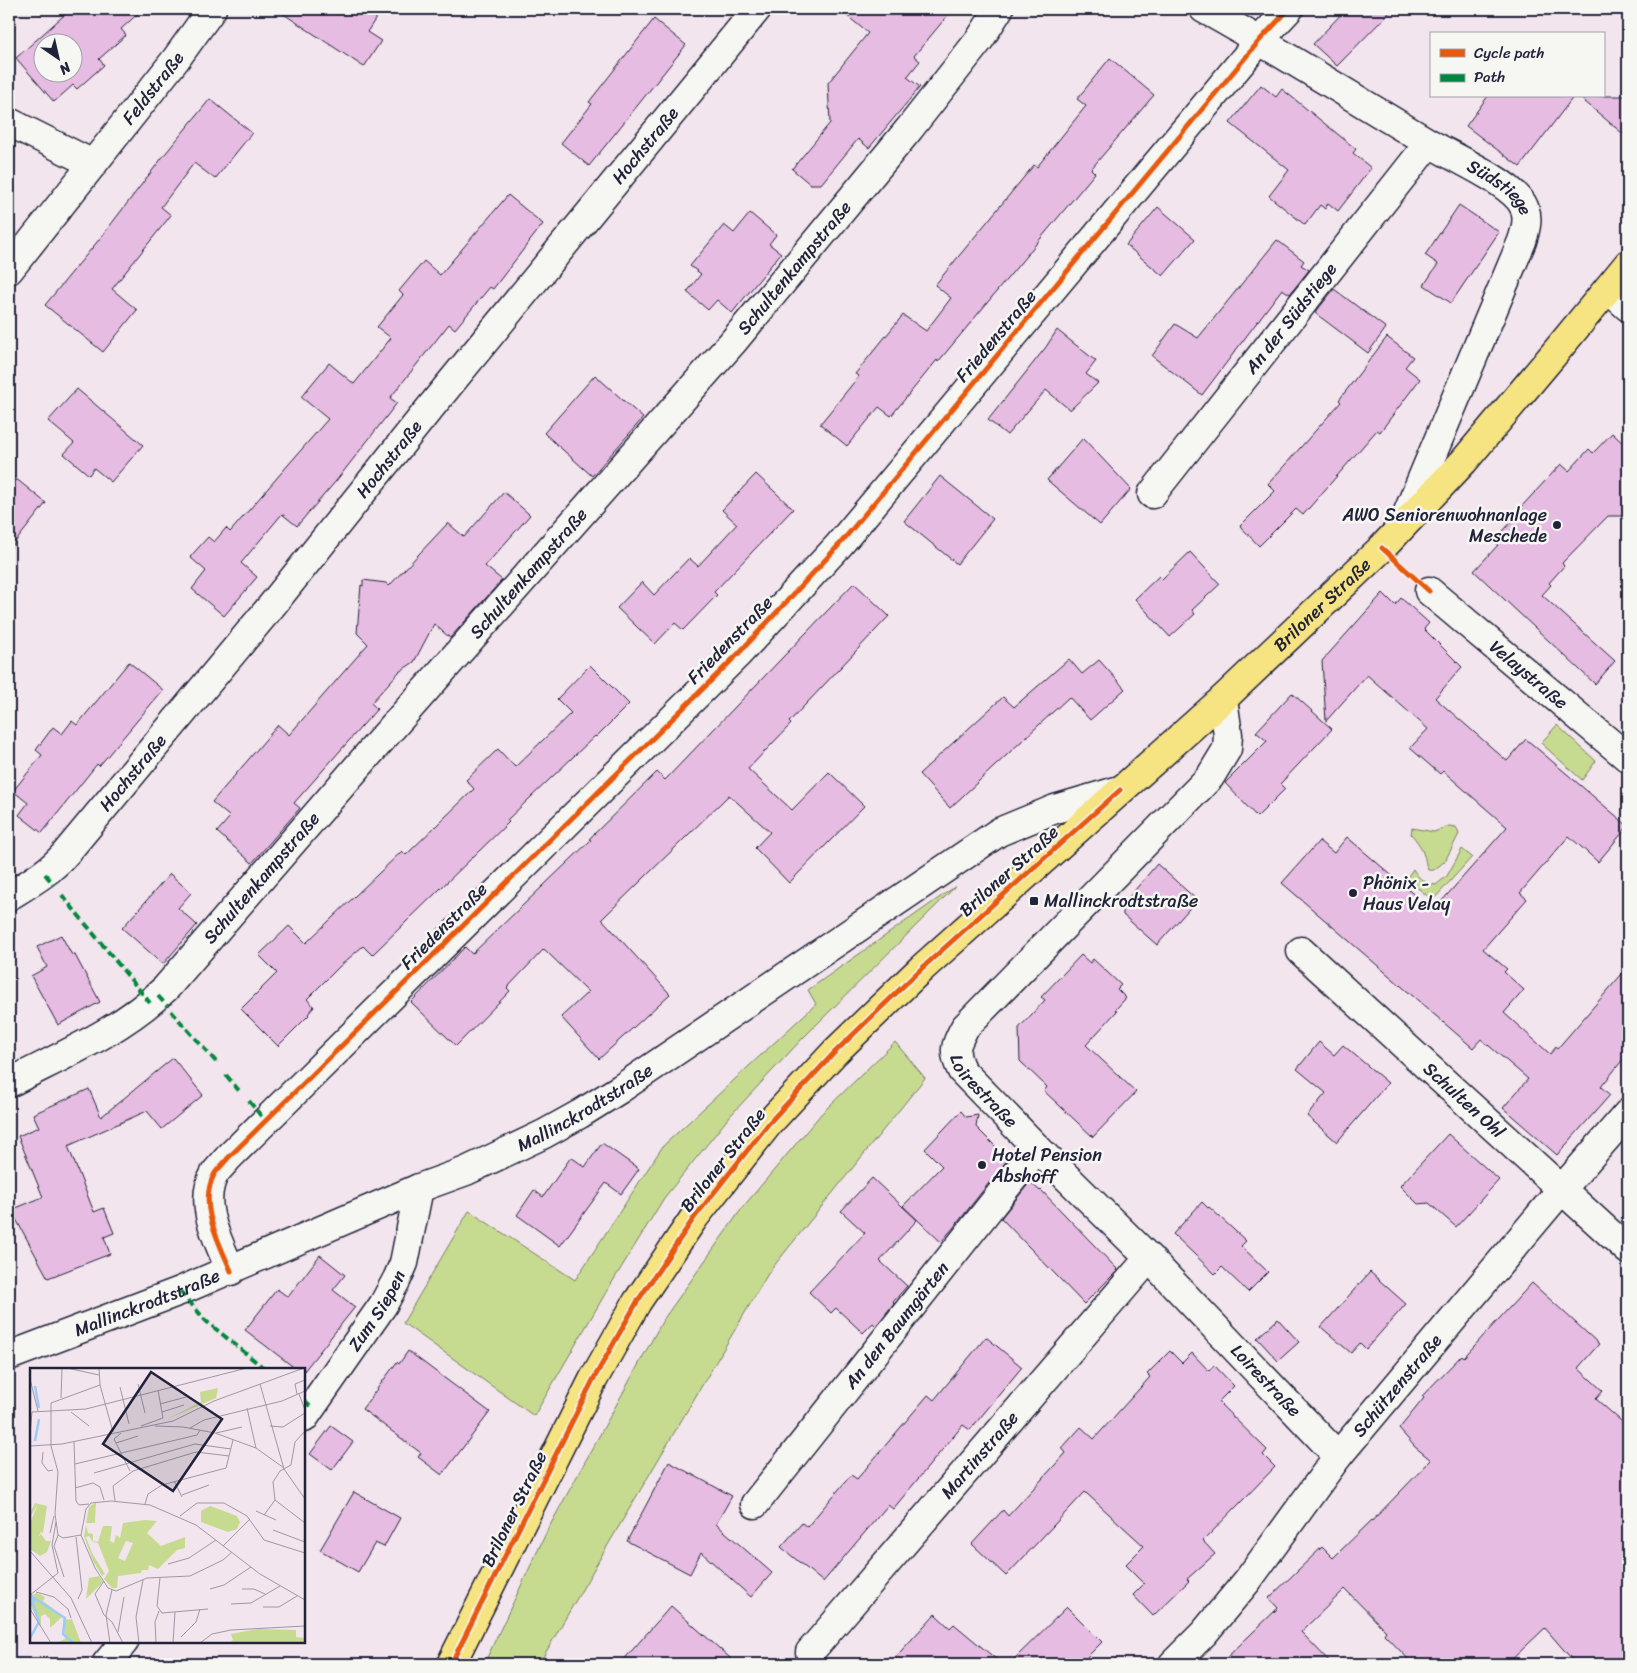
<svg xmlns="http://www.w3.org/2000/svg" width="1637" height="1673" viewBox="0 0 1637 1673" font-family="Sriracha,sans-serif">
<rect width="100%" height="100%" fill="#f2e5ed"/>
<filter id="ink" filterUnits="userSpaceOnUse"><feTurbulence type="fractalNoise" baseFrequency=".02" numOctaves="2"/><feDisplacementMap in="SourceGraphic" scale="10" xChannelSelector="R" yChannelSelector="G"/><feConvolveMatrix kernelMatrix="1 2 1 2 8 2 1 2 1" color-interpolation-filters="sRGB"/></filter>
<g filter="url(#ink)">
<path fill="#c7db90" stroke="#747e66" d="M1557 725 1596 761 1582 780 1541 743Z
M1449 826 1456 827 1459 834 1445 861 1434 870H1428C1425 864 1426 859 1423 853 1421 846 1416 840 1411 834L1412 828 1434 832Z
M1462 849 1472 857 1433 900 1406 879 1413 869C1419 879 1424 883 1436 885L1447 876Z
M956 886 802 1039 730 1116 664 1198 605 1294 534 1416 403 1323 469 1211 575 1280 663 1146 816 1004 808 990Z
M895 1042 925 1078 769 1272 602 1555 539 1664H484L548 1529 663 1320 743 1207 821 1114Z"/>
<path fill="#e7bce2" stroke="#22223b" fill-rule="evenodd" d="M71 9H143L121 29 126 35 99 59 104 65 77 89 73 85 54 102 16 58ZM42 42H72V72H42Z
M276 9H382L367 32 381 41 364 67Z
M839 9H953L914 56 920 61 907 77 920 87 869 148 858 139 821 184H810L792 169 830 123 828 83 868 33Z
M1346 9H1393L1337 66 1313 44Z
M654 19 686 45 589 166 561 143 592 104 589 102Z
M1110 58 1154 95 1091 169 1095 173 938 362 937 360 891 416 879 407 847 446 820 424 859 376 855 374 903 315 926 331 951 298 935 285 1034 165 1037 167 1086 106 1077 99Z
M1261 85 1276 97 1282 89 1356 149 1353 153 1371 168 1338 211 1328 203 1325 209 1320 205 1305 225 1269 196 1289 170 1230 123Z
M1488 96H1574L1520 167 1466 126Z
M1578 96H1628V138Z
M210 99 252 133 215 179 194 163 161 207 171 215 112 289 137 310 103 352 45 305 102 236 165 154Z
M508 195 543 224 493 289 490 287 455 329 449 324 390 398 397 403 336 481 297 526 282 514 241 563 257 577 224 616 192 589 206 571 190 557 208 537 214 542 226 528 230 532 328 419 301 397 329 363 354 384 391 338 377 327 403 295 399 291 424 261 440 275Z
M1459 205 1499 232 1451 303 1424 285 1438 264 1425 255Z
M1158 207 1195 239 1163 276 1126 245Z
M750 213 776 235 769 244 781 253 732 313 717 300 708 310 687 292 701 274 690 266 724 225 734 233Z
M1277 240 1304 261 1301 265 1309 270 1290 294 1282 289 1202 395 1152 356 1175 324 1198 338Z
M1334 289 1386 328 1368 353 1315 313Z
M1057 330 1096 361 1086 374 1098 383 1070 410 1046 390 1007 435 988 420 1046 347Z
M1387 337 1413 357 1405 367 1420 379 1380 432 1377 430 1303 515 1296 509 1259 546 1240 526 1275 491 1268 484 1341 402 1339 400Z
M595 375 643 418 592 476 544 433Z
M77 389 143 445 111 482 94 468 89 475 64 454 74 443 48 421Z
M1612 433 1628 448V516H1608L1562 563 1564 566 1549 583 1551 585 1542 595 1615 661 1595 684 1474 571 1498 545 1494 541 1523 509 1521 507 1561 464 1569 471 1589 449 1593 453Z
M1083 438 1131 489 1100 525 1047 480Z
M9 473 46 503 9 550Z
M756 474 793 509 714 592 717 595 683 630 675 623 655 644 617 608 642 582 654 595 689 558 698 566 737 524 722 510Z
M940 476 993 519 957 564 904 521Z
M504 492 530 515 485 566 502 580 450 638 434 624 414 662 399 672 371 703 377 709 294 803 300 808 252 863 217 832 230 817 212 802 278 725 289 735 368 644 357 633 361 585 363 586V580L386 583 389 586 448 523 464 537Z
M1190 552 1220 584 1192 610 1195 614 1170 637 1135 599 1159 576 1162 579Z
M854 583 889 616 789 722 791 724 748 769 792 810 829 772 864 806 789 883 755 848 770 832 729 795 602 919 670 994 599 1059 561 1017 588 992 544 949 507 988 510 991 456 1046 411 1002 465 947 472 954 591 840 589 839 657 772 665 780Z
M1383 593 1395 605 1401 598 1429 623 1424 629 1462 667 1435 698 1507 761 1526 739 1628 826 1598 862 1569 836 1520 893 1527 899 1483 949 1507 969 1504 972 1524 990 1504 1013 1550 1054 1556 1047 1557 1049 1628 967V1053L1601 1087 1610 1095 1557 1155 1503 1108 1528 1079 1481 1039 1473 1048 1282 883 1319 841 1334 853 1347 837 1433 911 1507 827 1443 771 1440 774 1410 748 1428 729 1367 675 1326 721 1322 661Z
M1069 659 1082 674 1099 660 1125 689 1090 720 1069 697 950 808 919 774 1003 697 1014 707Z
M129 662 163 690 99 766 97 764 42 833 19 815 28 803 13 791 42 755 36 750 53 727 62 734 72 721 77 725Z
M590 665 629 704 596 737 595 736 507 820 509 822 372 955 363 946 340 966 307 999 314 1007 308 1014 309 1015 278 1046 241 1009 277 973 259 955 289 926 306 943 402 851 406 855 474 789 466 780 498 749 515 767 571 713 557 699Z
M1292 693 1332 729 1280 784 1285 789 1257 817 1225 783 1267 741 1256 732Z
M1157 864 1197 900 1157 945 1123 915V904Z
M170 874 191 893 178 908 197 925 163 964 122 928Z
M61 935 72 955 74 953 100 1002 58 1025 31 976 47 967 37 947Z
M1081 955 1090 963 1093 959 1121 985 1117 989 1126 998 1115 1010 1117 1011 1086 1045 1136 1092 1093 1137 1044 1091 1047 1087 1020 1061 1019 1028 1045 1000 1041 997Z
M1319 1042 1334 1055 1343 1045 1388 1083 1337 1142 1307 1116 1326 1093 1297 1069Z
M173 1058 203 1095 162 1129 147 1111 68 1146 94 1212 104 1208 114 1233 104 1237 110 1254 48 1278 11 1210 43 1197 18 1136 39 1127 33 1114 89 1089 101 1117Z
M961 1111 966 1117 978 1115 976 1127 1008 1159 954 1227 941 1242 903 1206 942 1166 925 1149Z
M1448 1134 1499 1180 1456 1227 1429 1203 1418 1204 1400 1186Z
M602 1143 639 1169 621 1194 606 1183 560 1246 517 1215 534 1190 543 1197 571 1157 585 1167Z
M872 1178 917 1220 880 1261 907 1286 893 1302 894 1303 876 1326 873 1323 863 1333 836 1308 831 1313 809 1292 865 1233 841 1211Z
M1030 1182 1040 1191 1041 1190 1118 1270 1084 1304 1001 1218Z
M1202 1202 1208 1208 1209 1207 1246 1241 1241 1246 1268 1272 1248 1292 1222 1267 1215 1274 1173 1234Z
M320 1255 345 1275 333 1290 355 1307 304 1371V1369H296L245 1330 277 1289 288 1297Z
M1370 1272 1406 1304 1366 1349 1360 1343 1351 1353 1321 1327Z
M1532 1283 1599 1344 1578 1368 1603 1391 1596 1399 1628 1427V1664H1576L1545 1628 1507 1664H1413L1384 1634 1386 1631 1345 1589 1301 1632 1332 1664H1220L1278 1608 1269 1598 1322 1547 1333 1558 1372 1520V1521L1431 1460 1415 1447 1399 1429 1424 1398 1422 1396 1462 1355 1464 1357Z
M1278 1319 1299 1342 1278 1361 1257 1338Z
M986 1337 1022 1367 970 1430 963 1425 893 1509 888 1505 823 1582 781 1547 802 1523 807 1527 851 1475 857 1479 928 1395 934 1400Z
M408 1351 490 1412 442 1475 418 1457 421 1453 362 1409 397 1362 399 1364Z
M1170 1351 1182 1363 1192 1353 1209 1371 1214 1365 1234 1386 1218 1402 1267 1450 1263 1455 1275 1467 1203 1541 1215 1554 1187 1579 1189 1581 1153 1616 1133 1595 1144 1584 1125 1565 1144 1546 1085 1492 1006 1576 972 1544 1003 1510 1008 1516 1066 1453 1062 1448 1081 1427 1094 1439 1150 1377 1147 1374Z
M331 1426 353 1442 332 1470 310 1454Z
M669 1462 732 1496 716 1524 772 1573 751 1597 701 1552 690 1574 627 1541Z
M354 1492 400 1518 384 1547 375 1543 358 1572 320 1550Z
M671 1606 737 1664H620Z
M1067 1607 1102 1642 1080 1664H1009Z
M935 1614 950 1628 954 1624 1002 1664H889Z"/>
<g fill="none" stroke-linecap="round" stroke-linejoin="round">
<defs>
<g id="minor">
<path id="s1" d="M1204 9C1280 51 1353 98 1429 143 1453 157 1501 178 1519 199 1530 212 1527 226 1522 241L1402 526"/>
<path d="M9 122 93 164"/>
<path id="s2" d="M9 270 176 59 212 9"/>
<path d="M1608 289 1628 307"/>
<path id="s3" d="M1152 494 1429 143"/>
<path id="s4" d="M1429 591 1628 758"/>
<path id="s5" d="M1223 699 1228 735 1227 749 1210 777 965 1027C955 1045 952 1052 962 1071L1037 1148 1149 1258 1338 1456"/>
<path id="s6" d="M9 896C30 883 50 872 66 853L273 604 421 419 757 9"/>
<path id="s7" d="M1301 951 1628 1250"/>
<path id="s8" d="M9 1083C63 1055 121 1031 166 988L367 756 732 343 910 128 980 39 999 9"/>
<path d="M231 1271C219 1242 197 1204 215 1173 219 1168 224 1163 228 1158L738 654 839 545 1260 40 1289 9"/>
<path id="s9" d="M9 1356 180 1291 419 1188 466 1171 544 1134 580 1114 620 1089 999 832 1055 809 1120 790"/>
<path id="s10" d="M304 1418 383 1305 397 1279 404 1263 419 1188"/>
<path id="s11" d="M755 1504 1037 1148"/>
<path id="s12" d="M810 1652 1149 1258"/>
<path d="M106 1664 124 1642"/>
<path id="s13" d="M1173 1664 1204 1633 1248 1580 1338 1456 1562 1189 1628 1113"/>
</g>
<g id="major">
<path id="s14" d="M451 1664 593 1380 637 1302 694 1218 769 1123 835 1052 921 969 1223 699 1382 548 1464 461 1554 354 1628 264"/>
</g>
</defs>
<use href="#minor" stroke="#22223b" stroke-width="31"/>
<use href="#major" stroke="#22223b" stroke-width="31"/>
<use href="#minor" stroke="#f6f6f2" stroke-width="28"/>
<use href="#major" stroke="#f6e381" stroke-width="28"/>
<path stroke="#00873e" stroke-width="4" stroke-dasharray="8 4" stroke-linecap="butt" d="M45 874 54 885
M62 895 150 1003
M158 996 167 1006
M171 1011 217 1063
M226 1075 241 1093
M249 1101 265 1121
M180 1291 206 1321 265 1369
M304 1401 312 1408"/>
<defs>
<path id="cycleway" d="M1382 548 1429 591
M231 1271C219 1242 197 1204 215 1173 219 1168 224 1163 228 1158L738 654 839 545 1260 40 1289 9
M451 1664 593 1380 637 1302 694 1218 769 1123 835 1052 921 969 1120 790"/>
</defs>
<use href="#cycleway" stroke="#f6f6f2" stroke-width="8"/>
<use href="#cycleway" stroke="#e8590c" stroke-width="5"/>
</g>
</g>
<g fill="#22223b" stroke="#f6f6f2" stroke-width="2">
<circle cx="1557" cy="525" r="5"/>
<circle cx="1353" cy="893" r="5"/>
<rect x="1029" y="896" width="10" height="10" rx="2.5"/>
<circle cx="982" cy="1165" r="5"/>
</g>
<g text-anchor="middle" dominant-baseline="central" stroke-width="5" stroke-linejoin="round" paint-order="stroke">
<g font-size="18" fill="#22223b" stroke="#f6f6f2">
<text stroke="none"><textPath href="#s2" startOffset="232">Feldstraße</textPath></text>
<text stroke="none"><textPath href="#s6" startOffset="986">Hochstraße</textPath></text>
<text stroke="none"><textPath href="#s1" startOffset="346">Südstiege</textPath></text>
<text stroke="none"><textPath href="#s8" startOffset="1140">Schultenkampstraße</textPath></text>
<text stroke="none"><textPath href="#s3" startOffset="224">An der Südstiege</textPath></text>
<text transform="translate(996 336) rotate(-50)">Friedenstraße</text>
<text stroke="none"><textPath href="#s6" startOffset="581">Hochstraße</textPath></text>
<text stroke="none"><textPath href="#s8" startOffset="735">Schultenkampstraße</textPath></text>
<text stroke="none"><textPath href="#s14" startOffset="1388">Briloner Straße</textPath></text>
<text transform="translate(730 640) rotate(-46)">Friedenstraße</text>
<text stroke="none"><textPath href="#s4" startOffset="130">Velaystraße</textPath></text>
<text stroke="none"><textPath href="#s6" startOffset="176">Hochstraße</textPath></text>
<text transform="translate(1009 871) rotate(-42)">Briloner Straße</text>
<text stroke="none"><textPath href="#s8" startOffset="330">Schultenkampstraße</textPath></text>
<text transform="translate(444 926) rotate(-45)">Friedenstraße</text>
<text stroke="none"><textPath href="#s5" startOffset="509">Loirestraße</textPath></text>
<text stroke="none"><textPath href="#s7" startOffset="221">Schulten Ohl</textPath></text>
<text stroke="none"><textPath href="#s9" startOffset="628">Mallinckrodtstraße</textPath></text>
<text transform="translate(723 1160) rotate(-52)">Briloner Straße</text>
<text stroke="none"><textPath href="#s9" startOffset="148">Mallinckrodtstraße</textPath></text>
<text stroke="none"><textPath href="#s10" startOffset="130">Zum Siepen</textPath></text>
<text stroke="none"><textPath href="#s11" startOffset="228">An den Baumgärten</textPath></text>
<text stroke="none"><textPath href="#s5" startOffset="914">Loirestraße</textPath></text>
<text stroke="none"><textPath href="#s13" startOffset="358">Schützenstraße</textPath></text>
<text stroke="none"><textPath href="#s12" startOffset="260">Martinstraße</textPath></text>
<text transform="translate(514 1509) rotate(-64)">Briloner Straße</text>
</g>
<g font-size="18" fill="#22223b" stroke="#f6f6f2" text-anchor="start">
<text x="1547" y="515" text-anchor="end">AWO Seniorenwohnanlage<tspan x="1547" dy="21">Meschede</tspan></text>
<text x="1363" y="883">Phönix -<tspan x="1363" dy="21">Haus Velay</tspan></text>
<text x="1044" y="901">Mallinckrodtstraße</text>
<text x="992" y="1155">Hotel Pension<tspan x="992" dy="21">Abshoff</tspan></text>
</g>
</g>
<g transform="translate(30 1368)">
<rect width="275" height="275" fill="#f2e5ed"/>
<path d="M188 20 186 30 135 52 171 34 170 24ZM66 134 65 155H56L59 139ZM5 135 17 138 13 165 11 164 8 169 11 166 16 173H21L17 184 10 188 0 181V155L8 136 0 149V145ZM180 138 207 148 210 154 207 161 198 164 171 154V143ZM115 152 127 153 117 165 131 178 155 169V180L147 182 128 201 119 197 118 202H112L111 205 88 208 87 220H82L74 211 79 203 68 175 63 174 59 168 56 169 62 185 75 206 72 208 63 193 54 168 56 157 58 165 63 166V173L68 174 73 158H82L80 173 84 175 86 167 90 170 93 155ZM96 173 103 175 95 193 88 190ZM69 208 73 214 56 231 59 210ZM7 225 15 229 13 233 33 248 20 260V251L15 246 11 248V259L0 236V228ZM33 249 35 252 42 251 51 275H26L35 271ZM228 261 266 262V269L275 270V275H199L203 272 201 266Z" fill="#c7db90" fill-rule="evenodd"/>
<path fill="none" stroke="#9dcbf8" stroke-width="2.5" d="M5 18 9 40M5 73 9 51M0 226 4 231 3 236 9 254 0 270M4 230 35 250 33 266 43 275"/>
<path fill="none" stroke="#9f97a6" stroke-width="1" d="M37 0 69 7M69 0 70 17 83 64M0 11 8 43M108 16 115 45M230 16 254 101 275 131M90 19 99 56M267 26 265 16 275 12M269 26 275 42M31 30 32 0M130 36 156 29M217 40 226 80M41 44 59 58M132 44 154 37M111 58 133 50 128 22M125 58 153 59 185 65 226 80 254 100M240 58 253 59 275 45M160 60 174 52 252 33 275 23M91 65 84 71 100 103M186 65 212 59M0 66 2 44 56 41 217 0M44 74 46 133 49 137 59 136M86 75 108 68M0 78 32 76 143 53 184 33 274 0M13 84 12 95 18 103 23 102M45 96 167 67 170 62M64 105 165 76 201 81M144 113 152 129M45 120 63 115 70 119 74 132M152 127 179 117M245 132 275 155M85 133 83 118 103 103 166 84 199 88M115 136 118 126 132 117 196 100 203 72M226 143 246 152M234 147 245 132 243 114 250 103 261 97 265 74 275 63M150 148 167 135H194L217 148 234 172 275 185M243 162 275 174M20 165 24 148M28 167 33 170 51 167 56 141 61 135 81 133 120 137 166 157 230 206 275 232M28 167 25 146 28 104 21 78V35L70 17M28 167 24 178 34 209M51 167 65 200 78 220 86 223 117 210 160 208 193 192 202 184M46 169 52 222 48 231M193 178 220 151M0 183 41 230 62 275M138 196 159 190 186 172M130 210 127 238 132 245 178 241M74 213 65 226 74 247 82 254 93 275M180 221 194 217 221 199M212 221H224L235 226M6 224 24 229 38 241 41 250M0 227 28 205 22 177 26 154M201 236 221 235 250 218M233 239H249L267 228M0 241 21 275M88 264 94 229M151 269 166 254 170 241M80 275 76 247 82 222M109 275 106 249 113 212M126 275 125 254 129 243M143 275 145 244M170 275 182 266 201 262 275 258"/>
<path fill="#22223b" fill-opacity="0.15" stroke="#22223b" stroke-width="2.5" d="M121 4 192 51 143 123 73 76Z"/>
<rect width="275" height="275" fill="none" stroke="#22223b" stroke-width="2.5"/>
</g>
<rect width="1637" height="1673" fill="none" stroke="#f6f6f2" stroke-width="30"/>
<rect x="15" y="15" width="1607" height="1643" fill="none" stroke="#22223b" stroke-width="2" filter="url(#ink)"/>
<rect x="1430" y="32" width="175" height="65" fill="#f6f6f2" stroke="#a1a1a9"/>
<rect x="1440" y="49" width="25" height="8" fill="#e8590c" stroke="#a1a1a9"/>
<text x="1474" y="58" font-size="15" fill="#22223b">Cycle path</text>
<rect x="1440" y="74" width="25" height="8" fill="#00873e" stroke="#a1a1a9"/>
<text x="1474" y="82" font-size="15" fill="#22223b">Path</text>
<g transform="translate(58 58) rotate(146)"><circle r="24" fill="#f6f6f2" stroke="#a1a1a9"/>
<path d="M0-4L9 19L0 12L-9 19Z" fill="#22223b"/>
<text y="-8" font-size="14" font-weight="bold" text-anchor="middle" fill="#22223b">N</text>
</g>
</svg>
